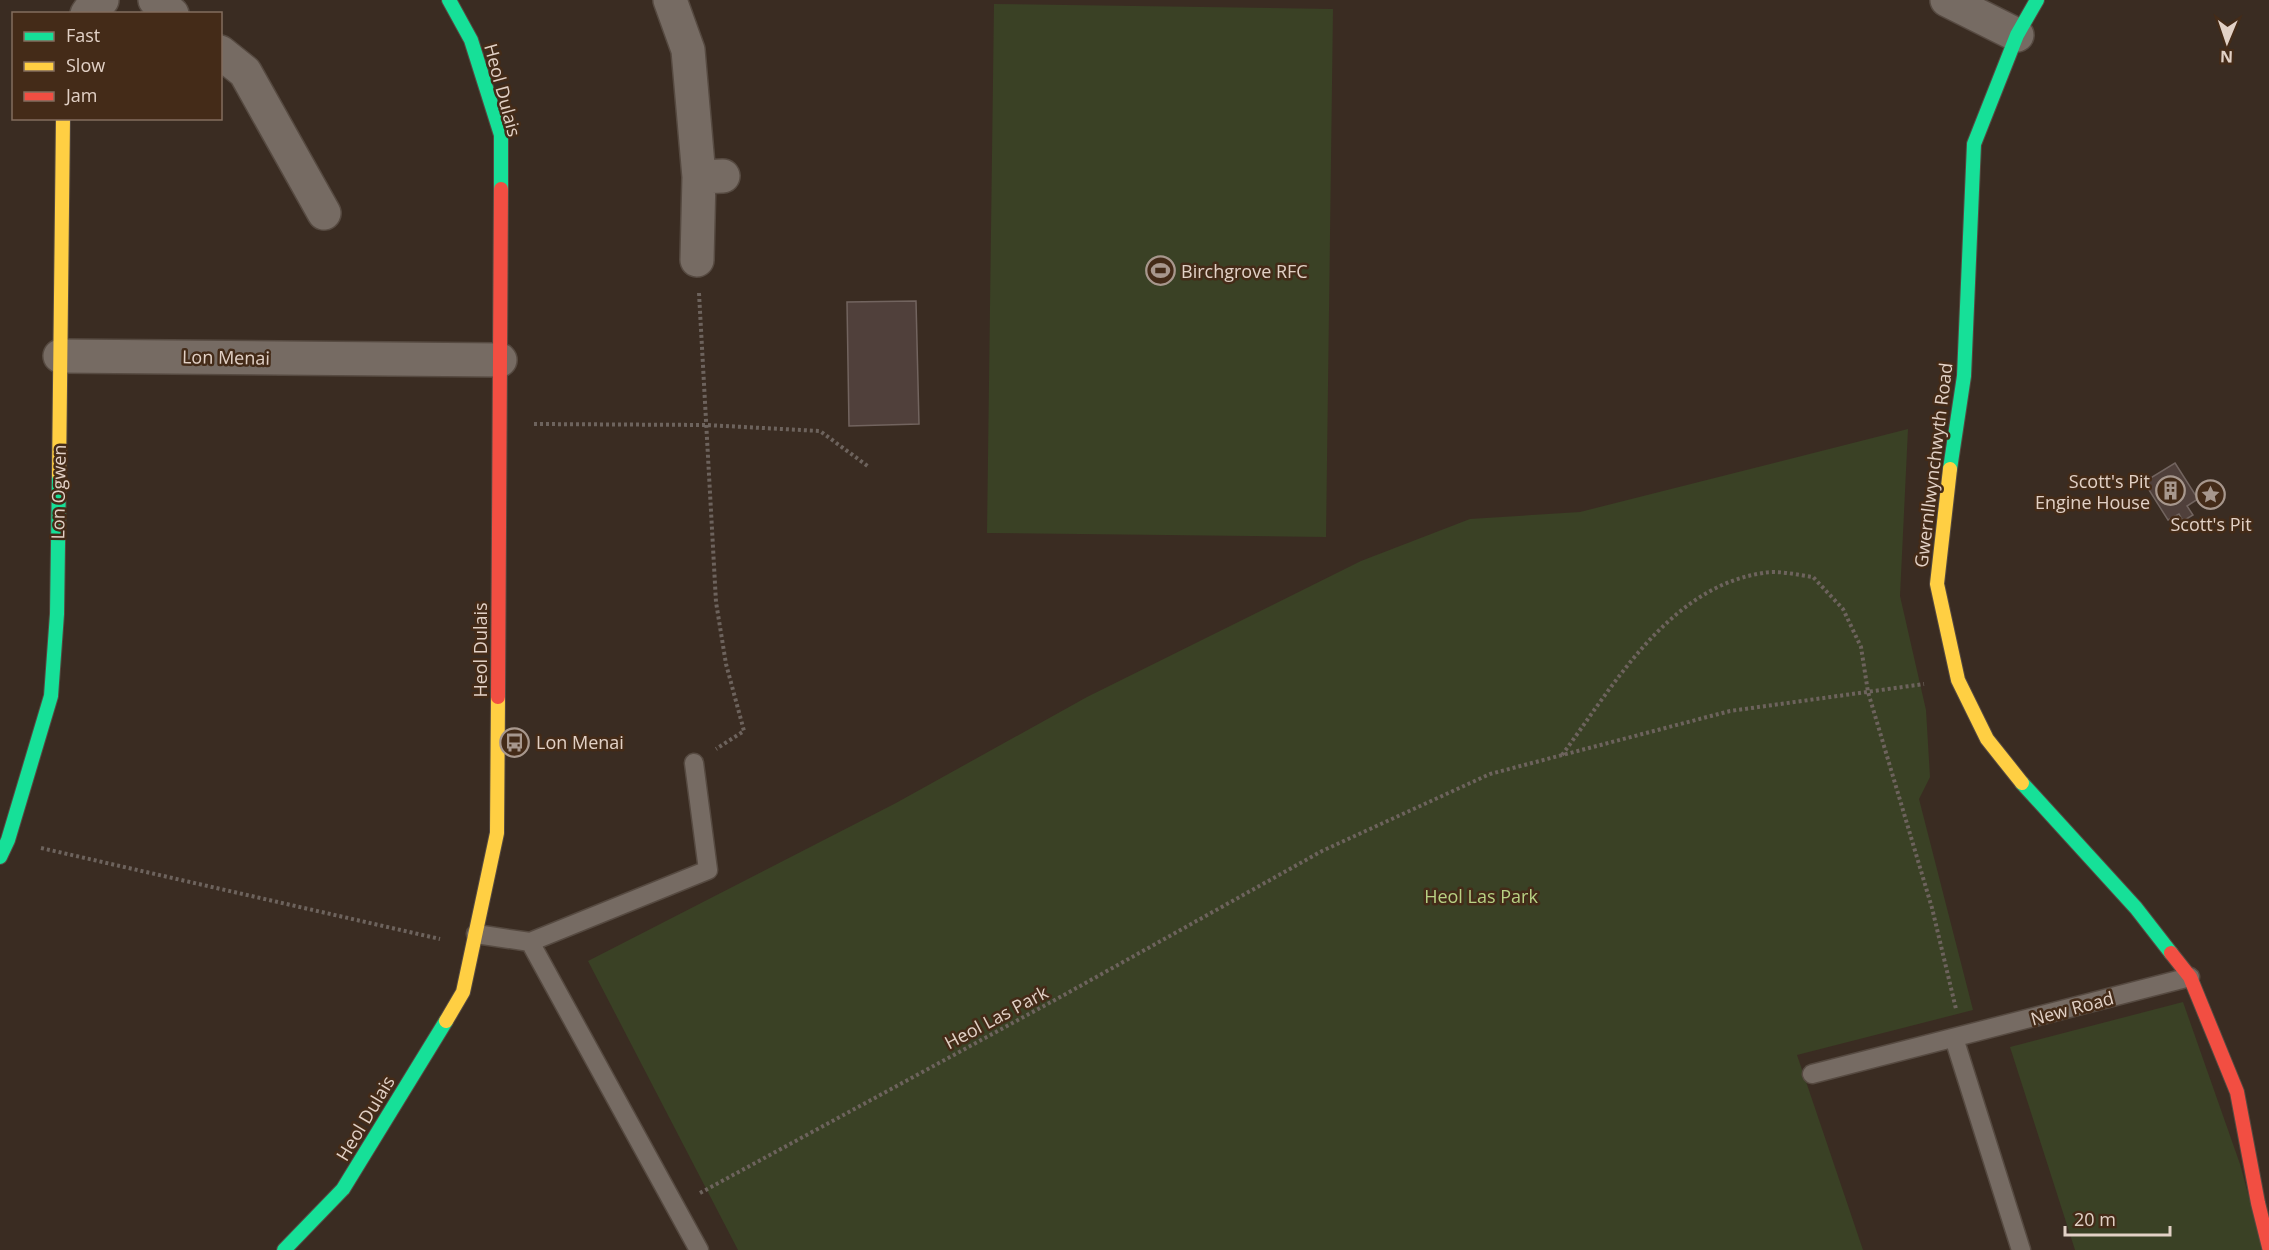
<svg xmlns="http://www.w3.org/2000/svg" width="2269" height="1250" viewBox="0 0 2269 1250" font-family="'Open Sans',sans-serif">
<rect width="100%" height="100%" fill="#3a2c22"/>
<path fill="#3a4125" d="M994 4 1333 9 1326 537 987 533Z
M1908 429 1900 596 1926 710 1930 777 1919 799 1973 1010 1797 1055 1863 1250H738L588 961 896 803 1087 697 1361 561 1470 519 1580 512Z
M2183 1002 2240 1164 2263 1250H2075L2010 1047Z"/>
<path fill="#50403b" stroke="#72645f" stroke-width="1.5" d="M916 301 919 424 849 426 847 302Z
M2175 463 2198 499 2187 506 2193 515 2183 521 2179 514 2168 520 2144 482Z"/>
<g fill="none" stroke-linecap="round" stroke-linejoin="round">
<defs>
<path id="lane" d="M476 934 530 942 699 1250
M530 942 708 870 694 763
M1954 1038 2021 1250
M1812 1074 2190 977"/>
<path id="street" d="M155 0 172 14
M670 0 688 50 699 177 723 176
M1947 0 2017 35
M87 14 94 4 102 0
M220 52 245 72 324 213
M697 260 699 177
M60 356 500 360"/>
<path id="fast" d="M449 0 471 40 501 135V189
M1950 469 1964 376 1974 144 2017 35 2037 0
M2022 783 2136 908 2171 953
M0 857 8 840 51 696 57 614 59 475
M284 1250 343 1189 446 1021"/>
<path id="slow" d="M1950 469 1937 584 1958 680 1987 739 2022 783
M59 475 63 118
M446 1021 463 992 497 833 498 697"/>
<path id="jam" d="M498 697 501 189
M2171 953 2190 977 2237 1092 2258 1203 2269 1247"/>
</defs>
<use href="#lane" stroke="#564a41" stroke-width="21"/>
<use href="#street" stroke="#564a41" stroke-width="36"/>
<use href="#fast" stroke="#564a41" stroke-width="16"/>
<use href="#slow" stroke="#564a41" stroke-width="16"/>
<use href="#jam" stroke="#564a41" stroke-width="16"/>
<path stroke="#6d635d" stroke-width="4" stroke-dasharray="3 3" stroke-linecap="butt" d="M699 293 716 602 726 664 744 731 716 749
M534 424 706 425 820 431 869 467
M1562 755C1614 685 1669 587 1763 573 1778 570 1798 575 1813 577L1843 609 1861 647 1868 692 1932 908 1956 1009
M41 848 440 939
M700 1193 1064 995 1322 851 1490 774 1730 711 1924 684"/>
<use href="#lane" stroke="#766b63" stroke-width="18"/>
<use href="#street" stroke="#766b63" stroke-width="33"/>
<use href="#fast" stroke="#16e098" stroke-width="14"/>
<use href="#slow" stroke="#ffcf43" stroke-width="14"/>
<use href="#jam" stroke="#f24e42" stroke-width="14"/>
</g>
<defs>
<symbol id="stadium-ring" viewBox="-11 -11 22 22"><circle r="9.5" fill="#442b18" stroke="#a7978d" stroke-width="1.5"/><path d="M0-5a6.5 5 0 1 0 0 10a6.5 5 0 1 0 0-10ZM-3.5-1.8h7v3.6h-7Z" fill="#a7978d"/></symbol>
<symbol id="building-ring" viewBox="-11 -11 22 22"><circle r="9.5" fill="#442b18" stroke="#a7978d" stroke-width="1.5"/><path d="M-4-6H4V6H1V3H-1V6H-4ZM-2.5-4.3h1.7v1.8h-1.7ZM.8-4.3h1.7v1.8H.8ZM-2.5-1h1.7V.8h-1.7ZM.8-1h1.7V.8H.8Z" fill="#a7978d"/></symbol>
<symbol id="sight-ring" viewBox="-11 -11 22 22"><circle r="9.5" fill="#442b18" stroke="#a7978d" stroke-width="1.5"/><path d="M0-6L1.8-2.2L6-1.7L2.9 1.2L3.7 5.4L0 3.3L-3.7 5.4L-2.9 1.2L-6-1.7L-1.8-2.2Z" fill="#a7978d"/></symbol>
<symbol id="bus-ring" viewBox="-11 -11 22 22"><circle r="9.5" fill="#442b18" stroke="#a7978d" stroke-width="1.5"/><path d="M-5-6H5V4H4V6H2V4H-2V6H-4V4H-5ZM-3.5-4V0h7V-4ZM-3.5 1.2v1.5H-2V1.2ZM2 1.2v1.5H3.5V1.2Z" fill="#a7978d"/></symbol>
</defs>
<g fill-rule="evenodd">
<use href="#stadium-ring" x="1144" y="254" width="33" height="33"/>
<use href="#building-ring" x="2154" y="474" width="33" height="33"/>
<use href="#sight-ring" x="2194" y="478" width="33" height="33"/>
<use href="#bus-ring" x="498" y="726" width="33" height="33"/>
</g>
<g text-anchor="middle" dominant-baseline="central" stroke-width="5" stroke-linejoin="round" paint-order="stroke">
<g font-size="18" fill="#e2d1c6" stroke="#442b18">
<text transform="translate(503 90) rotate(75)">Heol Dulais</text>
<text transform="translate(226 357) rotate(1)">Lon Menai</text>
<text transform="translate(1933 465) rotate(-83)">Gwernllwynchwyth Road</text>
<text transform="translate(58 492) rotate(-89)">Lon Ogwen</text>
<text transform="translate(480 650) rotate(-90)">Heol Dulais</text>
<text transform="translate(2072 1008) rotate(-15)">New Road</text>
<text transform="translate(996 1017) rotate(-28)">Heol Las Park</text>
<text transform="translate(365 1118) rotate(-59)">Heol Dulais</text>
</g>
<g font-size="18" fill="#e2d1c6" stroke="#442b18" text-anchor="start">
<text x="1181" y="271">Birchgrove RFC</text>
<text x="2150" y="481" text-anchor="end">Scott's Pit<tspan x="2150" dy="21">Engine House</tspan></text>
<text x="2211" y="524" text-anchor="middle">Scott's Pit</text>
<text x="536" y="742">Lon Menai</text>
</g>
<g font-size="18" fill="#b8d284" stroke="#442b18">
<text x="1481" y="896">Heol Las Park</text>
</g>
</g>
<rect x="12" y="12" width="210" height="108" fill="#442b18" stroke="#836d5e" stroke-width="1.5"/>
<rect x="24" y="32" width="30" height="9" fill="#16e098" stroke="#836d5e" stroke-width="1.5"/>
<text x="66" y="42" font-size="18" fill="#e2d1c6">Fast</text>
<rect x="24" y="62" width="30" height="9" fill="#ffcf43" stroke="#836d5e" stroke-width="1.5"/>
<text x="66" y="72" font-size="18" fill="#e2d1c6">Slow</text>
<rect x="24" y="92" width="30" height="9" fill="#f24e42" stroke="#836d5e" stroke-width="1.5"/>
<text x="66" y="102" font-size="18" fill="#e2d1c6">Jam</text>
<g transform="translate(2227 42) rotate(182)" stroke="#442b18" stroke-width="4.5" paint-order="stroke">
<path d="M0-4.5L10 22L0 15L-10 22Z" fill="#e2d1c6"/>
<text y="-9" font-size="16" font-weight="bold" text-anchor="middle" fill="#e2d1c6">N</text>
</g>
<path d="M2065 1226v9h105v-9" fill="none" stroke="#e2d1c6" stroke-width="3"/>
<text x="2074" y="1226" font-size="18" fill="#e2d1c6" stroke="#442b18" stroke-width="4.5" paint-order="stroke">20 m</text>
</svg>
